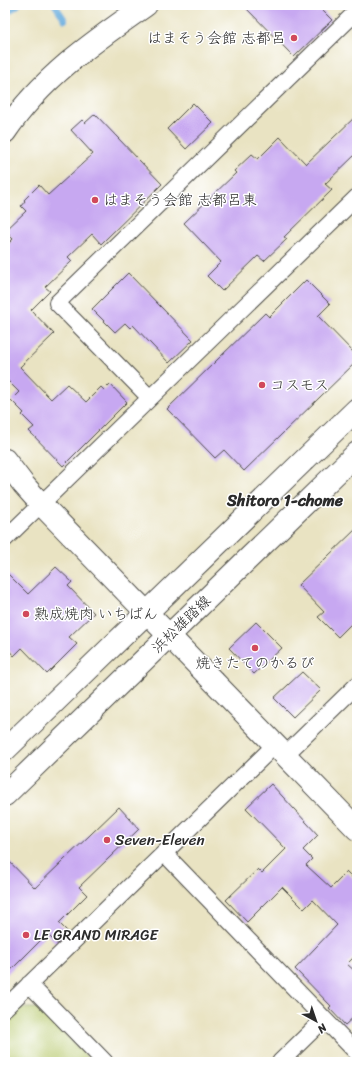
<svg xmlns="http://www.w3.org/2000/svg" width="362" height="1067" viewBox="0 0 362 1067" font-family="Sriracha,'Klee One',sans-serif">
<rect width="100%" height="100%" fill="#fff"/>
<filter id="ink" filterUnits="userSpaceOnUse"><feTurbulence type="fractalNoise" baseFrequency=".025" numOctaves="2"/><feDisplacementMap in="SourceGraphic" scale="8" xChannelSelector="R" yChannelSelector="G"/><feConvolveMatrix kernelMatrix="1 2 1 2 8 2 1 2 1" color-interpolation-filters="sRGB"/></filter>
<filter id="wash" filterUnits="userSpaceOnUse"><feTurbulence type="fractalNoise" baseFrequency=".012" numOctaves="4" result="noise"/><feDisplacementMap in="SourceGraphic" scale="16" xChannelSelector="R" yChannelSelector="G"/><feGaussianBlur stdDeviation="0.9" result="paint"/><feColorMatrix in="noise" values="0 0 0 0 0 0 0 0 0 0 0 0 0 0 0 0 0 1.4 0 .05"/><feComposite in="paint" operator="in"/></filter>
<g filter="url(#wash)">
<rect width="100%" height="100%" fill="#e9e3c2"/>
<path fill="#b6c86b" stroke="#707a4b" d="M17 1008H40L92 1062H5V1020Z"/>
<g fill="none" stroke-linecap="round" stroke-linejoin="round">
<path stroke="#69adde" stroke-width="6" d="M55 5 65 20
M5 14 18 5"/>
</g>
<g id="blocks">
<path fill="#c7a8f1" d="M243 5H317L332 20 294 57Z
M193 103 213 123 186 149 167 129Z
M95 114 162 184 101 244 92 234 68 257 72 261 45 287 50 291 31 310 54 334 20 367 51 399 67 384 86 402 101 387 104 390 110 384 127 402 63 466 29 431 34 427 22 415 24 413 11 400 19 392 7 380 5 382V247L13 239 5 231 26 211 21 206 25 201 24 200 39 185 48 195 93 154 71 130 82 120 85 123Z
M357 115V153L325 184 332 190 284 237 287 239 264 261 258 256 222 291 207 276 221 262 184 223 236 173 234 171 252 154 258 159 280 137 306 164Z
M128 273 193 340 169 363 133 325 130 328 125 323 115 332 92 309Z
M306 280 330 304 318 316 357 356V361L244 471 224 450 215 458 167 409 265 313 269 317Z
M357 528V618L338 637 318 617 324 612 298 585Z
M56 567 72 582 68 586 94 613 69 637 77 644 47 674 22 648 14 656 5 646V571L28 594Z
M256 622 282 648 254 674 229 648Z
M302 672 321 690 293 717 274 698Z
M271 784 318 835 303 850 312 859 306 865 331 888 347 872 357 882V954L347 964 357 973V1014L345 1025 329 1008 331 1006 295 969 337 925 313 900 304 909 282 887 247 922 226 900 258 869 262 873 286 849 246 808Z
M119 807 139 829 79 887 87 895 59 923 69 933 57 944 47 934 5 976V857L35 888Z"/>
</g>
</g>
<g filter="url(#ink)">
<use href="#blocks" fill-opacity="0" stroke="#484742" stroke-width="1"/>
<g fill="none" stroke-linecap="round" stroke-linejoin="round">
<defs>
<path id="street" d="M150 398 57 303 357 11
M5 539 357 197
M285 755 357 685
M164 853 357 1053
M29 984 105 1062
M5 1008 275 745
M280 1062 324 1019"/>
<path id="secondary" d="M5 132C41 78 93 42 146 5
M5 460 24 485 41 504 357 829"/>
<path id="primary" d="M5 750 357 409
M5 795 357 453"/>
</defs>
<use href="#street" stroke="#484742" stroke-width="18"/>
<use href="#secondary" stroke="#484742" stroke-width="24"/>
<use href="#primary" stroke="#484742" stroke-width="24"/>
<use href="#street" stroke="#fff" stroke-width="16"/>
<use href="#secondary" stroke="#fff" stroke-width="22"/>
<use href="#primary" stroke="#fff" stroke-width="22"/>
</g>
</g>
<g fill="#d1495b" stroke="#fff" stroke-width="1.5">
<circle cx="294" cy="38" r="4"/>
<circle cx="95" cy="200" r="4"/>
<circle cx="262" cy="385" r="4"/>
<circle cx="26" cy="614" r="4"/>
<circle cx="255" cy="648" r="4"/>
<circle cx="107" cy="840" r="4"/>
<circle cx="26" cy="935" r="4"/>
</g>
<g text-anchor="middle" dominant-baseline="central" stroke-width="3" stroke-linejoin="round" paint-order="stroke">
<g font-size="15" fill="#2b2b2b" stroke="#fff" text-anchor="start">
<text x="286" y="38" text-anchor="end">はまそう会館 志都呂</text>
<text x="103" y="200">はまそう会館 志都呂東</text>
<text x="270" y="385">コスモス</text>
<text x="34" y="614">熟成焼肉 いちばん</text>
<text x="255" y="663" text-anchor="middle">焼きたてのかるび</text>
<text x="115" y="840">Seven-Eleven</text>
<text x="34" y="935">LE GRAND MIRAGE</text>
</g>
<g font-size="15" fill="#2b2b2b" stroke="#fff">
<text transform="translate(181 624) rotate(-44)">浜松雄踏線</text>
</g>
<g font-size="16" font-weight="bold" fill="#2b2b2b" stroke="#fff">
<text x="285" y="500">Shitoro 1-chome</text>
</g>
</g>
<rect width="362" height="1067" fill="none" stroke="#fff" stroke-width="20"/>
<g transform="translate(316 1021) rotate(140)" stroke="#ffffff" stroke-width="3" paint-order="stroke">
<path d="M0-3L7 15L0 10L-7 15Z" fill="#2b2b2b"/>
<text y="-6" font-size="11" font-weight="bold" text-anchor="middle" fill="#2b2b2b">N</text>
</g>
</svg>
